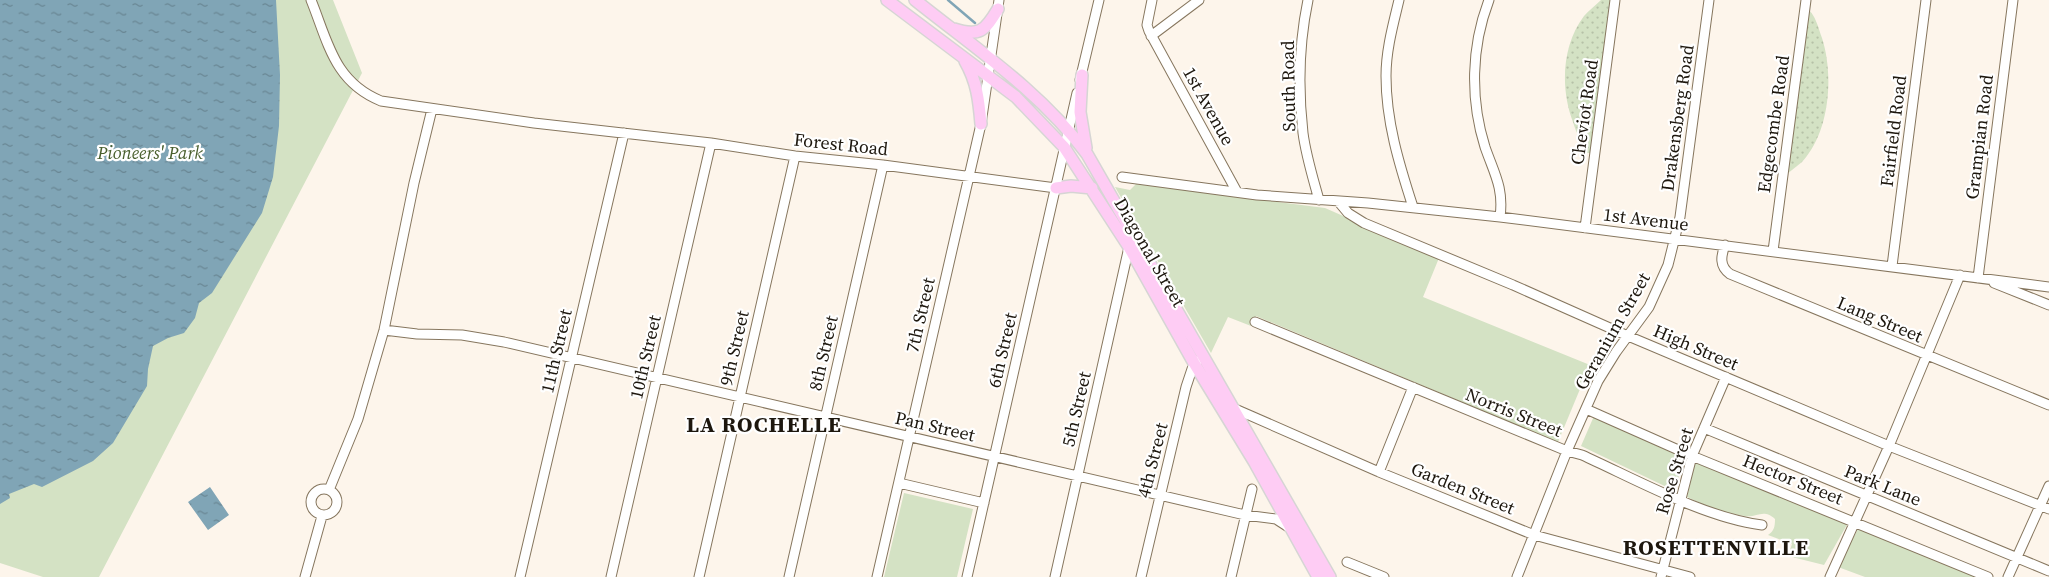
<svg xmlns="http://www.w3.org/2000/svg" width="2049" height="577" viewBox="0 0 2049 577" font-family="'Source Serif 4',serif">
<defs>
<pattern id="grass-dots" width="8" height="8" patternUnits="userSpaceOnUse" patternTransform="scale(1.25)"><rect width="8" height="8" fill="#d4e2c4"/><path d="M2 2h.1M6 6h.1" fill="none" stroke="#b6c1a7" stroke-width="1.8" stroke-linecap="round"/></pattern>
<pattern id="water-ripples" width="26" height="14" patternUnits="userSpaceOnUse" patternTransform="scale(1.25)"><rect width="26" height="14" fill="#80a5b6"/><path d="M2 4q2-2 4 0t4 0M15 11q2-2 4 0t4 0" fill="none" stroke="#688592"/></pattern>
</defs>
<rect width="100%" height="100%" fill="#fdf5eb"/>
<path fill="url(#grass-dots)" d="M1601 0H1612L1592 153H1587C1582 143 1576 133 1573 122 1560 88 1562 45 1584 16 1589 10 1596 5 1601 0Z
M1807 8C1816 16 1818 27 1822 38 1834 75 1830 132 1802 162 1797 166 1792 170 1787 174Z"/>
<path fill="#d4e2c4" d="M0 0H333L362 73 99 577H43L0 563Z
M1136 184 1325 208 1439 258 1423 297 1590 365 1558 442 1256 316 1251 326 1228 317 1211 353 1115 187 1130 190Z
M1594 416 1684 455 1675 491 1581 446Z
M1696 459 1848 523 1824 565 1788 556 1792 544 1768 535C1774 531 1775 527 1775 519 1763 508 1757 518 1745 516 1725 514 1706 506 1687 497Z
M904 493 973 509 957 577H884Z
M1859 527 1979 577H1865L1838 567Z"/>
<path fill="url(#water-ripples)" d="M0 0H276L280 75 279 126 273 177 262 213 212 293 199 303 195 318 184 333 168 338 153 346 148 369 147 386 113 443 93 461 42 487 34 484 9 494 10 498 0 504Z
M210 487 229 515 208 530 188 502Z"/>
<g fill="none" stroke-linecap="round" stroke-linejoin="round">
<path stroke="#80a5b6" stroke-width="2.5" d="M948 0 975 23"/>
<defs>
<path id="minor" d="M311 0C328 42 334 82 381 101L534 123 711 143 795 156 883 165 1056 188
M1152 0 1147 25 1149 31 1237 192
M1308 0C1299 43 1298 89 1303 133 1306 156 1313 178 1319 200
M1399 0C1393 25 1386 50 1386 76 1386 121 1399 164 1413 207
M1489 0C1471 47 1470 99 1485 147 1494 173 1504 188 1500 217
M1151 36 1199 0
M1080 80 1099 0
M1122 177 1257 195 1368 203 1500 217 2049 287
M1338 201 1348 213 1364 223 1513 285 1628 336 1889 446 2049 509
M1585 228 1615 0
M1725 245C1721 256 1719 266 1730 274L2049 405
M1773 251 1806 0
M1892 266 1926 0
M1978 278 2013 0
M1994 283 2049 305
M1255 322 1567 451 1582 455C1635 479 1705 518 1762 525
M384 330 417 334 462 335 504 342 1245 515 1276 519 1290 528
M1233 408 1379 472 1534 535 1690 577
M1586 409 1692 456 1988 577
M1704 428 2049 571
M1379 472 1413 387
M899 483 984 503
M311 502a13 13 0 1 1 26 0a13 13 0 1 1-26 0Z
M329 490 358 419 384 330 414 183 432 109
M1347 562 1384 577
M305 577 322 516
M520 577 624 133
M611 577 711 143
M699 577 795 156
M789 577 883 165
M877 577 981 124 999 0
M967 577 1077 93
M1055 577 1129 247
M1141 577 1186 387 1192 369 1197 361
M1231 577 1252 489
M1517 577 1567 451 1598 381 1616 352 1649 307 1668 265 1680 217 1709 0
M1661 577 1692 456 1726 377
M1830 577 1889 446 1960 275
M2008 577 2049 486"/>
<path id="major" d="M887 0 1016 97 1064 147 1129 247 1194 363 1255 463 1318 577
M915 0C975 48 1041 92 1087 154L1330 577
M954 29C979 37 985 31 998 9
M965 61C977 82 979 100 981 124
M1082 75 1080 112 1086 148
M1056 188 1071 186 1092 188"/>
</defs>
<use href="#minor" stroke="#86765e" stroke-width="11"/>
<use href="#major" stroke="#d6d5d4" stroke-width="14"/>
<use href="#minor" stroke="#fff" stroke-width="9"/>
<use href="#major" stroke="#feccf4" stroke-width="11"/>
</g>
<g text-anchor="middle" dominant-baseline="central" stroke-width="4.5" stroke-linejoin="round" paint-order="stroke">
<g font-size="18" fill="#1d170e" stroke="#fff">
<text transform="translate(1288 86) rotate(-91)">South Road</text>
<text transform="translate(1209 106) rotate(61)">1st Avenue</text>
<text transform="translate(1584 112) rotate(-82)">Cheviot Road</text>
<text transform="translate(1677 118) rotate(-82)">Drakensberg Road</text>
<text transform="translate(1773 124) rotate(-82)">Edgecombe Road</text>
<text transform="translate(1893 131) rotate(-83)">Fairfield Road</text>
<text transform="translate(1979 137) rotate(-83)">Grampian Road</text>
<text transform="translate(841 144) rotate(6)">Forest Road</text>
<text transform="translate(1646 219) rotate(7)">1st Avenue</text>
<text transform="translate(1150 252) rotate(60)">Diagonal Street</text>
<text transform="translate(920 315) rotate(-77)">7th Street</text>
<text transform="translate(1880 319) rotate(23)">Lang Street</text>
<text transform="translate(1612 331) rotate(-60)">Geranium Street</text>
<text transform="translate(1696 347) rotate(23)">High Street</text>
<text transform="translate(734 348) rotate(-77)">9th Street</text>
<text transform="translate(1002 350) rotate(-77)">6th Street</text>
<text transform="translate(556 351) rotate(-77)">11th Street</text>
<text transform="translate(823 353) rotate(-77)">8th Street</text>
<text transform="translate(645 357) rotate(-77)">10th Street</text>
<text transform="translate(1076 409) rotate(-77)">5th Street</text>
<text transform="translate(1514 412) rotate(22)">Norris Street</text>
<text transform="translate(935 426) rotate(13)">Pan Street</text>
<text transform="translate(1152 460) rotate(-76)">4th Street</text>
<text transform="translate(1674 471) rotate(-73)">Rose Street</text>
<text transform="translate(1793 479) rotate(22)">Hector Street</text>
<text transform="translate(1883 485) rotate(22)">Park Lane</text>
<text transform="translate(1463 488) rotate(22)">Garden Street</text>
</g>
<g font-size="18" font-style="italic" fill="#4a602e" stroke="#fff">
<text x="150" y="152">Pioneers' Park</text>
</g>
<g font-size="22" font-weight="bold" letter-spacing="1" fill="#1d170e" stroke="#fff">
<text x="764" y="424">LA ROCHELLE</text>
<text x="1716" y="547">ROSETTENVILLE</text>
</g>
</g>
</svg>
